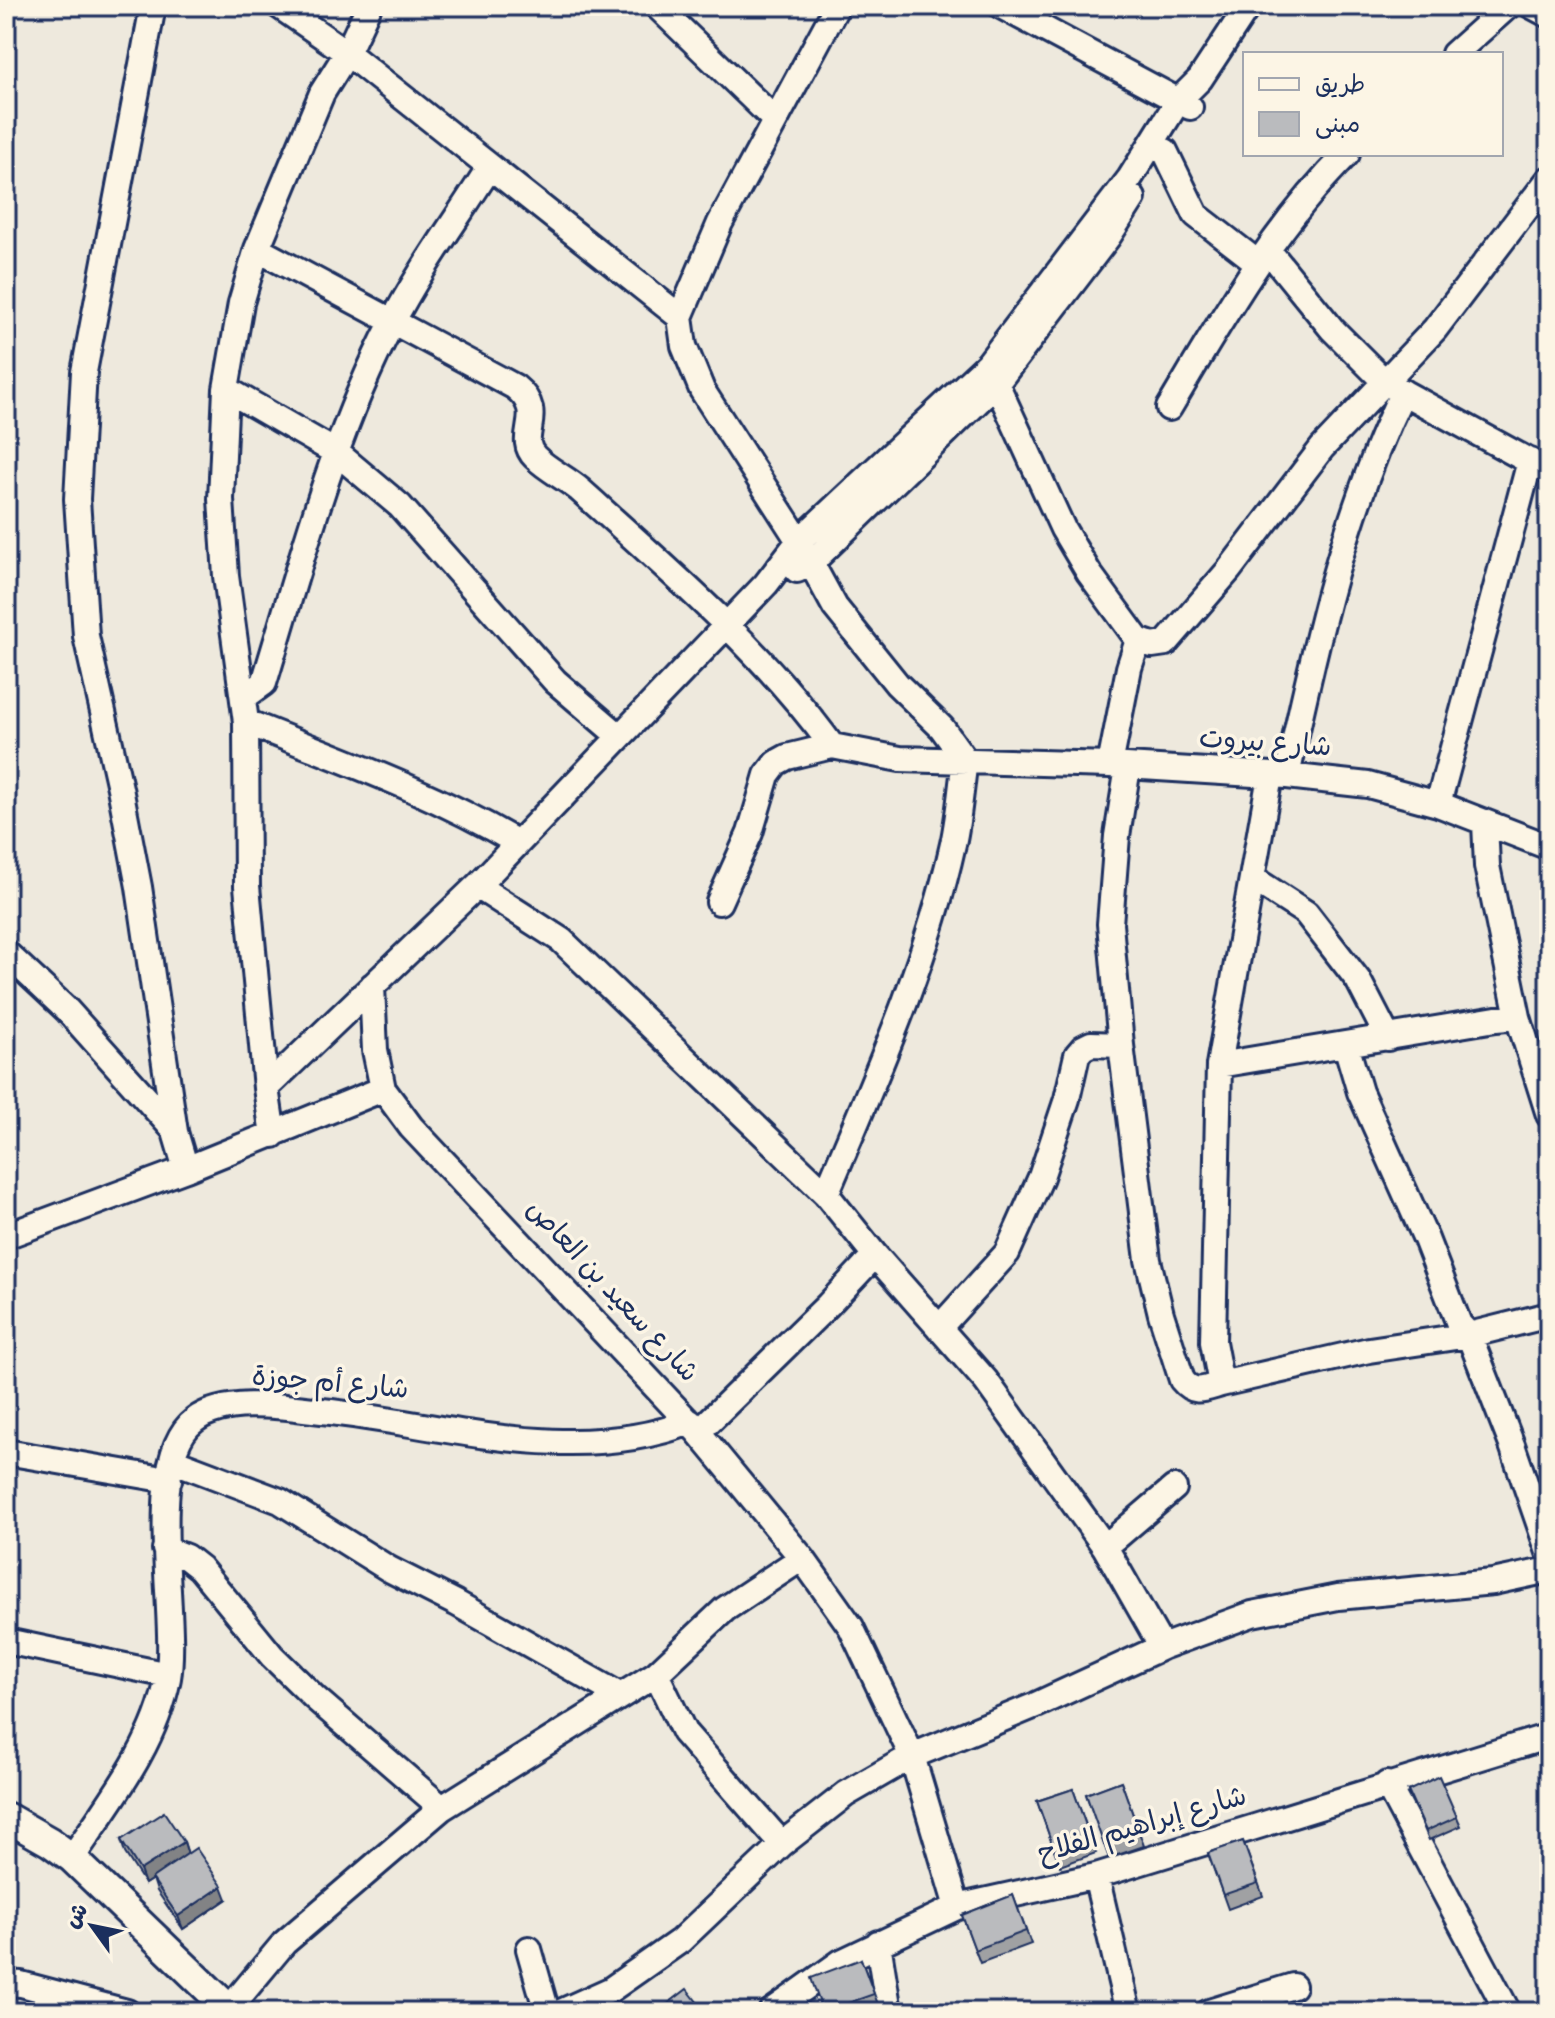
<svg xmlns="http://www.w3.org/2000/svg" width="1555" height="2018" viewBox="0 0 1555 2018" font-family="Dekko,'Playpen Sans Arabic',sans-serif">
<rect width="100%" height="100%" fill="#eee9dd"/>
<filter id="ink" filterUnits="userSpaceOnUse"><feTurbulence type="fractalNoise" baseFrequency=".0125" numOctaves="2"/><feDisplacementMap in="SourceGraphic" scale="16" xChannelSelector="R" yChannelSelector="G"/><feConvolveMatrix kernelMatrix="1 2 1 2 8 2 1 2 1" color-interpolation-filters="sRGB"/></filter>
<g filter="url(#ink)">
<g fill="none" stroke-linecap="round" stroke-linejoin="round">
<defs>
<path id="minor" d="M153 6 84 372 77 499 86 636 120 788 139 887 175 1132 186 1169
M279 6 347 53 680 317
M657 6 775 120
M1001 6 1190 107
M1532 6 1549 15
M1454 54 1508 6
M1165 151 1196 215 1258 263
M257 249 515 387C549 414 514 436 535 457 548 470 566 478 580 490 668 569 762 650 832 746
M1268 250 1332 329 1386 383 1549 472
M990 370 1063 529 1089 573 1138 640 1129 668 1110 765
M226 389 337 453 400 506 555 681 619 736
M1169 408C1222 319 1273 228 1347 154
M797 570 810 564 996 384 1108 237 1133 198
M1138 640 1152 645 1166 643 1229 570 1322 448 1435 329 1549 179
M243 698 264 683C301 562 333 436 392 323 420 269 457 219 489 168
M246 722C339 759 432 792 518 843
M1128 767 1117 836 1110 924 1121 1045 1148 1260 1161 1314 1182 1380C1194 1395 1204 1389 1221 1384
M1270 776 1219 1065 1213 1342 1221 1384 1369 1350 1469 1335 1549 1315
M1287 776C1315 645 1344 513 1403 392
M1438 804 1530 461
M1485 823 1487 866 1518 1017
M1252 878 1306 913 1358 980 1388 1038
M477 886 561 940 826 1194 875 1255 986 1381 1105 1547 1162 1647
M719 902 750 833 767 775 776 763 787 757 832 746 900 759 1110 765 1287 776 1368 785 1438 804 1549 847
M6 953 67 1010 175 1131
M372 986 375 1050 383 1089
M1346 1045 1360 1092 1426 1239 1459 1324 1469 1335 1512 1445 1549 1552
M1219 1065 1496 1019 1518 1017 1549 1115
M266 1088 477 886 766 584 799 541 988 364 1130 178 1178 101 1200 79 1248 6
M273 1135 266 1088 247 886 246 722 226 576 221 499 226 389 241 303 257 249 322 93 347 53 369 6
M826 1194C874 1080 926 966 953 844 959 817 961 788 965 760L942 728 897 684 835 607 799 541 702 390 684 346 680 317 720 223 837 6
M6 1236 186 1169 383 1089 411 1127 698 1432 802 1558 851 1627 912 1756 957 1907
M939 1328 1007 1253 1041 1177 1067 1099 1077 1055 1083 1048 1091 1044 1121 1045
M698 1432 828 1305 875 1255
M6 1452 169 1480
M172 1460 280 1501 389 1569 456 1603 621 1696
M1105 1547 1174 1488
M165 1549 186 1557 200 1568 272 1656 315 1698 442 1808
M6 1641 168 1675
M656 1674 684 1732 782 1844
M1387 1784 1508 2012
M72 1858C110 1801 155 1746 168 1678 179 1617 142 1459 195 1420 224 1398 280 1406 313 1410 436 1422 569 1468 690 1422
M1096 1876 1128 2012
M878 1943 889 2012
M529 1949 547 2012
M6 1983 21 1984 127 2012
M229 2009 284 1943 442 1808 656 1674 725 1609 802 1558
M561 2012 610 1990 680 1941 782 1844 846 1794 912 1756 1036 1705 1162 1647 1252 1614 1338 1597 1493 1582 1549 1570
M771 2012 841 1962 957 1907 1096 1876 1549 1736
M1209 2012 1293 1986"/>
<path id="tertiary" d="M6 1817 50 1842 72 1858 232 2012"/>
</defs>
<use href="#minor" stroke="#1b2f5e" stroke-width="30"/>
<use href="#tertiary" stroke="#1b2f5e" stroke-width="34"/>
<use href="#minor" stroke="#fcf5e5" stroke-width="24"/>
<use href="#tertiary" stroke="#fcf5e5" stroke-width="28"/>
</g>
<path fill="#a0a1a3" stroke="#1b2f5e" stroke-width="2" d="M1121 1781 1144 1846 1109 1858 1086 1794Z
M1073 1789 1096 1853 1060 1866 1037 1801Z
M1408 1791 1457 1817 1461 1826 1429 1840Z
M121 1840 184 1842 188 1854 227 1899 183 1929 157 1891 153 1879 145 1884 125 1853Z
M1243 1841 1263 1896 1228 1909 1208 1853Z
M1013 1895 1031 1944 980 1963 962 1915Z
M861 1959 879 2007 866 2012H823Z"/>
<path fill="#828385" stroke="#1b2f5e" stroke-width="2" d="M184 1842 188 1855 145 1884 140 1870Z
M222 1886 227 1899 183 1929 178 1916Z"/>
<path fill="#babbbe" stroke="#1b2f5e" stroke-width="2" d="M1439 1776 1457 1817 1426 1831 1408 1791Z
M1121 1781 1139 1832 1104 1845 1086 1794Z
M1073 1789 1091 1840 1055 1852 1037 1801Z
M164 1812 184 1842 140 1870 121 1840Z
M1243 1841 1258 1883 1223 1895 1208 1853Z
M196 1848 222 1886 178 1916 152 1878Z
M1013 1895 1026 1931 975 1950 962 1915Z
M861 1959 874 1994 823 2012 811 1978Z
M687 1989 705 2012H657Z"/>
</g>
<g text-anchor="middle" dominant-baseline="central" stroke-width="7" stroke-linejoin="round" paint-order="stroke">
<g font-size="28" fill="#1b2f5e" stroke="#fcf5e5">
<text transform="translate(1265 746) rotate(4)">شارع بيروت</text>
<text transform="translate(610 1293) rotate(47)">شارع سعيد بن العاص</text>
<text transform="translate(330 1386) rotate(5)">شارع أم جوزة</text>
<text transform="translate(1143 1828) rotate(-16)">شارع إبراهيم الفلاح</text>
</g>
</g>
<rect width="1555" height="2018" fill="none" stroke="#fcf5e5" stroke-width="32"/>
<rect x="16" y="16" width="1523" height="1986" fill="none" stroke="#1b2f5e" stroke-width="3" filter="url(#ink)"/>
<rect x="1243" y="52" width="260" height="104" fill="#fcf5e5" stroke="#a2a6af" stroke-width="2"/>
<rect x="1259" y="78" width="40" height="12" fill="#fcf5e5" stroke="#a2a6af" stroke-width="2"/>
<text x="1315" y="92" font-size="24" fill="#1b2f5e">طريق</text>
<rect x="1259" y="112" width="40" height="24" fill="#babbbe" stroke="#a2a6af" stroke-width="2"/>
<text x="1315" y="132" font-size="24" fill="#1b2f5e">مبنى</text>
<g transform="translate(92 1926) rotate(303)" stroke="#fcf5e5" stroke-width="6" paint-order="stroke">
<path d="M0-6L14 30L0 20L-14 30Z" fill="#1b2f5e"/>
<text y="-12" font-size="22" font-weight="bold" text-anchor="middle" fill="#1b2f5e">ش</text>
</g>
</svg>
